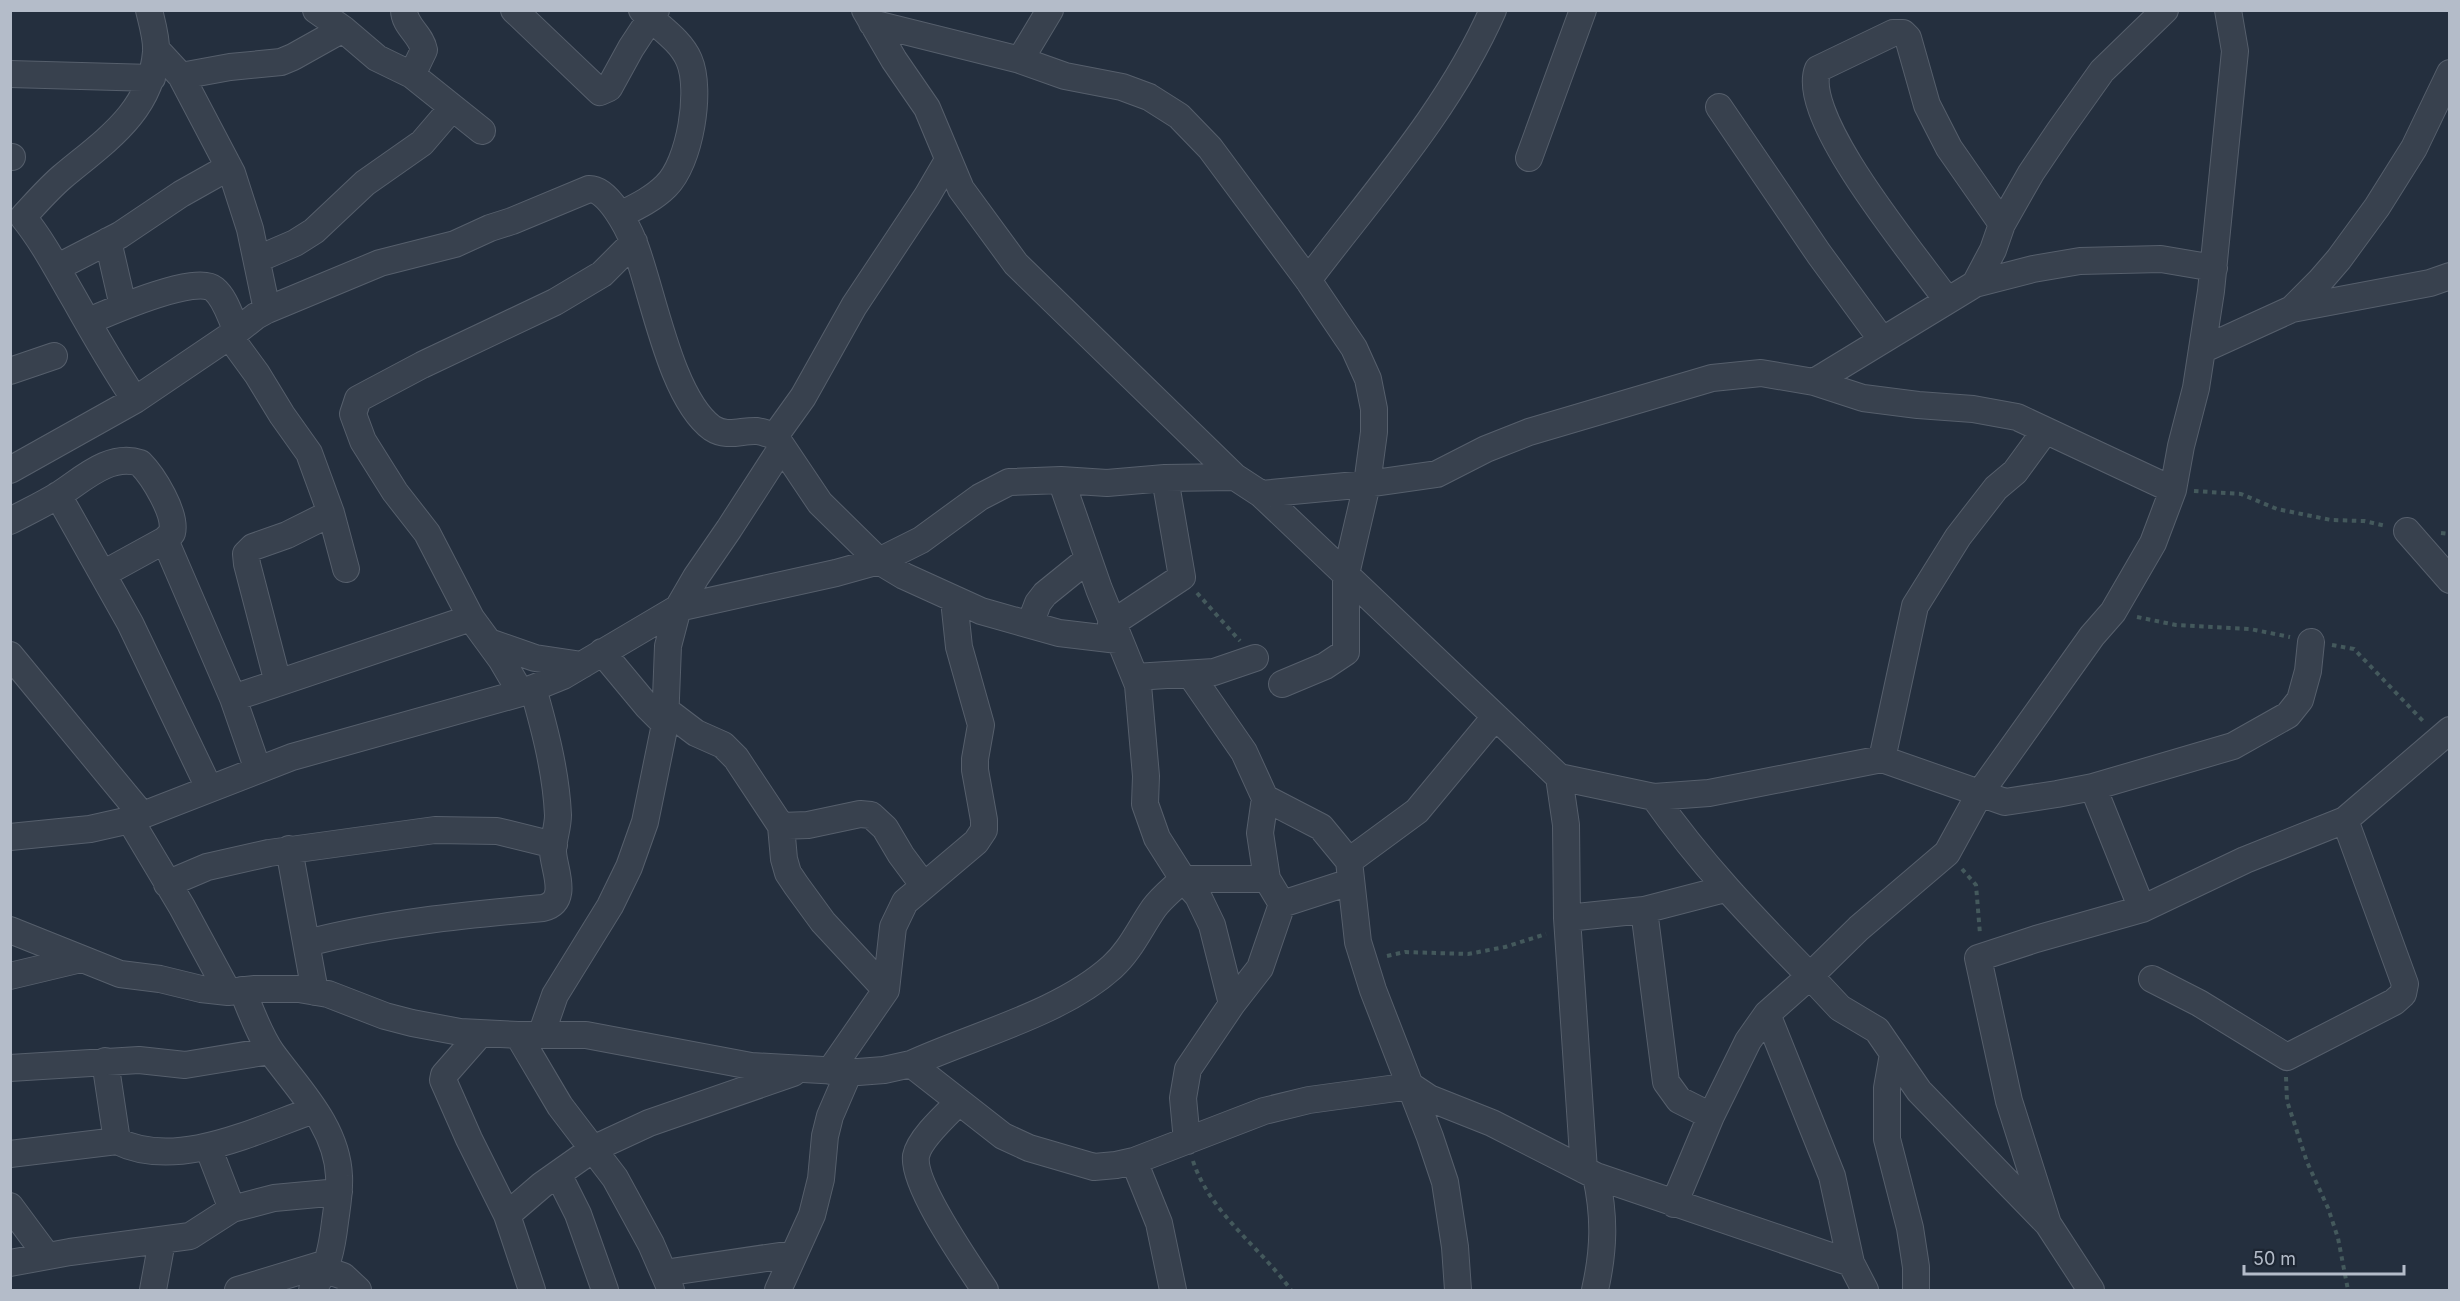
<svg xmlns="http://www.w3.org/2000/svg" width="2460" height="1301" viewBox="0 0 2460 1301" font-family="Inter,sans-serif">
<rect width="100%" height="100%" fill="#242f3e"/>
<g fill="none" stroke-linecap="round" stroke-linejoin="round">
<defs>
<path id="minor" d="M316 10 343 29 377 58 412 75 482 131
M404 10C404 26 421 34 424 50L412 75
M514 10 600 92 609 88 631 48 656 10
M865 10 894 60 927 108 961 189 1016 264 1235 477 1261 494 1559 777 1566 825 1567 918 1584 1170
M872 23 1020 60 1065 76 1122 87 1149 97 1179 116 1210 148 1308 280 1354 348 1368 379 1374 409V432L1367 484 1346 574V652L1325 666 1282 684
M156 49 181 76 232 173 250 229 267 310
M1020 60 1050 10
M10 74 152 78
M181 76 230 67 281 62 293 57 343 29
M1719 107 1819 254 1882 340
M10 157H12
M1529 158 1583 10
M620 215C636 207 653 199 666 186 690 163 702 90 689 60 680 39 657 26 642 10
M108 241 123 306
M258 259 295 243 314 231 365 183 422 143 452 108
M58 267 120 235 181 194 229 167
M1308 280C1373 194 1449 110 1493 10
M1975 284 1993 250 2002 224 2031 173 2060 130 2102 71 2165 10
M1947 300C1917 258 1798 117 1818 69L1893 33H1903L1908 38 1927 105 1949 148 2002 224
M2292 309 2430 283 2450 276
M89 321C110 312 196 274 214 289 226 299 230 317 237 331L256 316 267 310 380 263 455 244 490 228 512 221 589 189C608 188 628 228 634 243 653 292 670 397 712 428 727 438 742 430 757 431 763 432 769 434 775 436L820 503 879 561 904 576 981 611 1059 633 1118 640
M230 337 257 374 282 415 309 453 331 513 346 569
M2202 350 2292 309 2320 281 2339 259 2377 207 2414 148 2450 73
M10 371 54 356
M1814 382 1975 284 2033 269 2080 261 2161 259 2214 268
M135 400C114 368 94 334 75 300 58 271 44 243 23 217 36 203 48 189 62 177 105 141 151 112 156 52 157 39 152 23 149 10
M775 436 803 397 854 306 927 196 948 160
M10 470 135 400 237 331
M1061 480 1099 589 1138 685 1146 776 1145 804 1157 838 1183 879 1198 896 1212 925 1232 1004
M1261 494 1367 484 1437 474 1486 449 1529 432 1712 378 1761 373 1814 382 1863 398 1918 405 1973 409 2017 417 2173 490
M58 495 130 623 209 788
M10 521C27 512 44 504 60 494 83 479 110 453 140 463 153 476 177 514 172 533L165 540 103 574
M2407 531 2450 580
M165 540 233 698 258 770
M1030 624 1038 603 1045 594 1087 560
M1111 624 1182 577 1165 478
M489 642 535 658 582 665
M602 652 647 706 665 724
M10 655 142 815
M1135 677 1214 672 1255 658
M278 683 247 564 246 554 253 547 287 535 331 513
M521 693 501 659 471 618 427 533 395 492 363 441 353 414 358 399 422 365 555 302 602 274 634 242
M233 698 471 618
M667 711 696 733 723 745 736 758 781 826 784 859 788 873 796 885 823 922 886 990
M1882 759 1915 606 1958 537 1996 488 2015 472 2045 431
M1559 777 1654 797 1709 793 1882 759 2005 802 2057 794 2093 787 2233 746 2288 715 2300 700 2308 671 2311 642
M2093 787 2142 909
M1654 797C1701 864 1753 918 1810 976L1767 1014 1748 1041 1711 1116 1674 1204
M1265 798 1321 827 1349 861 1358 942 1373 990 1430 1137 1445 1182 1455 1247 1458 1290
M130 820 182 907 228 992
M781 826 808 825 860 814 871 815 885 828 901 855 924 886
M10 837 90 829 130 820 292 757 521 693 563 676 678 608 836 573 879 561 921 540 980 497 1009 482 1061 480 1107 483 1165 478 1235 477
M289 849 315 992
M1349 861 1417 811 1495 717
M167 884 207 867 269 853 435 830 497 831 554 845
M1282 904 1350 882
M1644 910 1666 1082 1679 1100 1711 1116
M1567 918 1644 910 1725 889
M10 930 120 974 160 979 201 989 228 992 255 989H299L328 994 385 1016 412 1023 460 1032 518 1035H586L751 1066 858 1072 884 1070 911 1064 1003 1136 1029 1148 1094 1167 1116 1165 1134 1161 1264 1111 1309 1100 1411 1086 1429 1098 1492 1123 1596 1176 1851 1263
M307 943C384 923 464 915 543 908 570 901 554 870 553 852 553 839 558 828 558 815 556 772 545 730 533 688
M10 976 81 959
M2152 979 2199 1003 2287 1057 2394 1002 2403 994 2405 984 2345 820
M242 990C251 1010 259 1035 272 1053 299 1090 337 1127 339 1176 340 1191 337 1207 335 1222 332 1247 328 1270 312 1290
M1767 1014 1832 1176 1851 1263 1865 1290
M480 1034 444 1075 443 1080 469 1139 507 1215
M518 1035 560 1106 615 1178 651 1244 671 1290
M541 1035 555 995 610 906 629 867 645 822 665 724 668 646 678 608 696 577 729 529 782 447
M1893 1054 1887 1088V1139L1910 1228 1916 1267V1290
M105 1061 117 1141C177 1171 256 1130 314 1110
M911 1064C974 1035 1060 1014 1112 967 1130 951 1140 928 1154 908 1162 897 1174 888 1183 879H1267L1260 833 1265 798 1244 752 1190 674
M10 1068 139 1060 185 1065 270 1051
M830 1071 886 990 893 927 905 902 976 842 984 830V820L975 770V759L981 725 959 647 954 600
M959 1102C947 1114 919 1139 916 1156 912 1185 968 1264 985 1290
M1187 1141 1183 1098 1188 1069 1232 1004 1260 968 1282 904 1267 879
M208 1147 232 1209
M10 1154 117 1141
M1134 1161 1159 1223 1173 1290
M558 1174 578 1214 605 1290
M10 1206 47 1256
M2048 1224 1919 1091 1877 1030 1840 1008 1810 976 1859 928 1947 853 1980 793 2092 636 2113 612 2153 543 2173 490 2181 446 2196 388 2211 291 2235 51 2228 10
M10 1263 70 1252 190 1236 232 1209 274 1198 339 1192
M325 1270 343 1276 358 1290
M664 1273 793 1254
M153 1290 162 1241
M238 1290 327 1263
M532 1290 507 1215 542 1185 593 1149 649 1123 793 1073
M778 1290 812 1215 821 1179 825 1136 830 1116 849 1072
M1595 1290C1604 1250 1605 1217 1596 1176
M2091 1290 2048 1224 2009 1101 1978 958 2036 939 2142 909 2245 860 2345 820 2450 730"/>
</defs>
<use href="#minor" stroke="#565f6c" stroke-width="28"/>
<path stroke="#44595c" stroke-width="4" stroke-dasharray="4.5 4.5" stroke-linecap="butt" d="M2194 491 2241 494 2277 509 2331 520 2364 521 2386 526
M2441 533 2450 534
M1197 593 1240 641
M2137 617 2176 625 2250 629 2290 637
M2332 645 2354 649 2425 723
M1962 869 1976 885 1980 934
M1387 956 1405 952 1468 954 1505 947 1546 934
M2286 1077 2287 1101 2307 1162 2328 1208 2338 1238 2348 1290
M1193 1161C1210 1213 1260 1247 1291 1290"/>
<use href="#minor" stroke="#38414e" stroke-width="26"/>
</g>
<rect width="2460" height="1301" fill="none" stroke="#b4bcc9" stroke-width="24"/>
<path d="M2244 1265v9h160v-9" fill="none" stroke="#b4bcc9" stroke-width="3"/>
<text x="2253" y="1265" font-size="18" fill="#b4bcc9" stroke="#1d2633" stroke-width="4.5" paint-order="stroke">50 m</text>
</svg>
